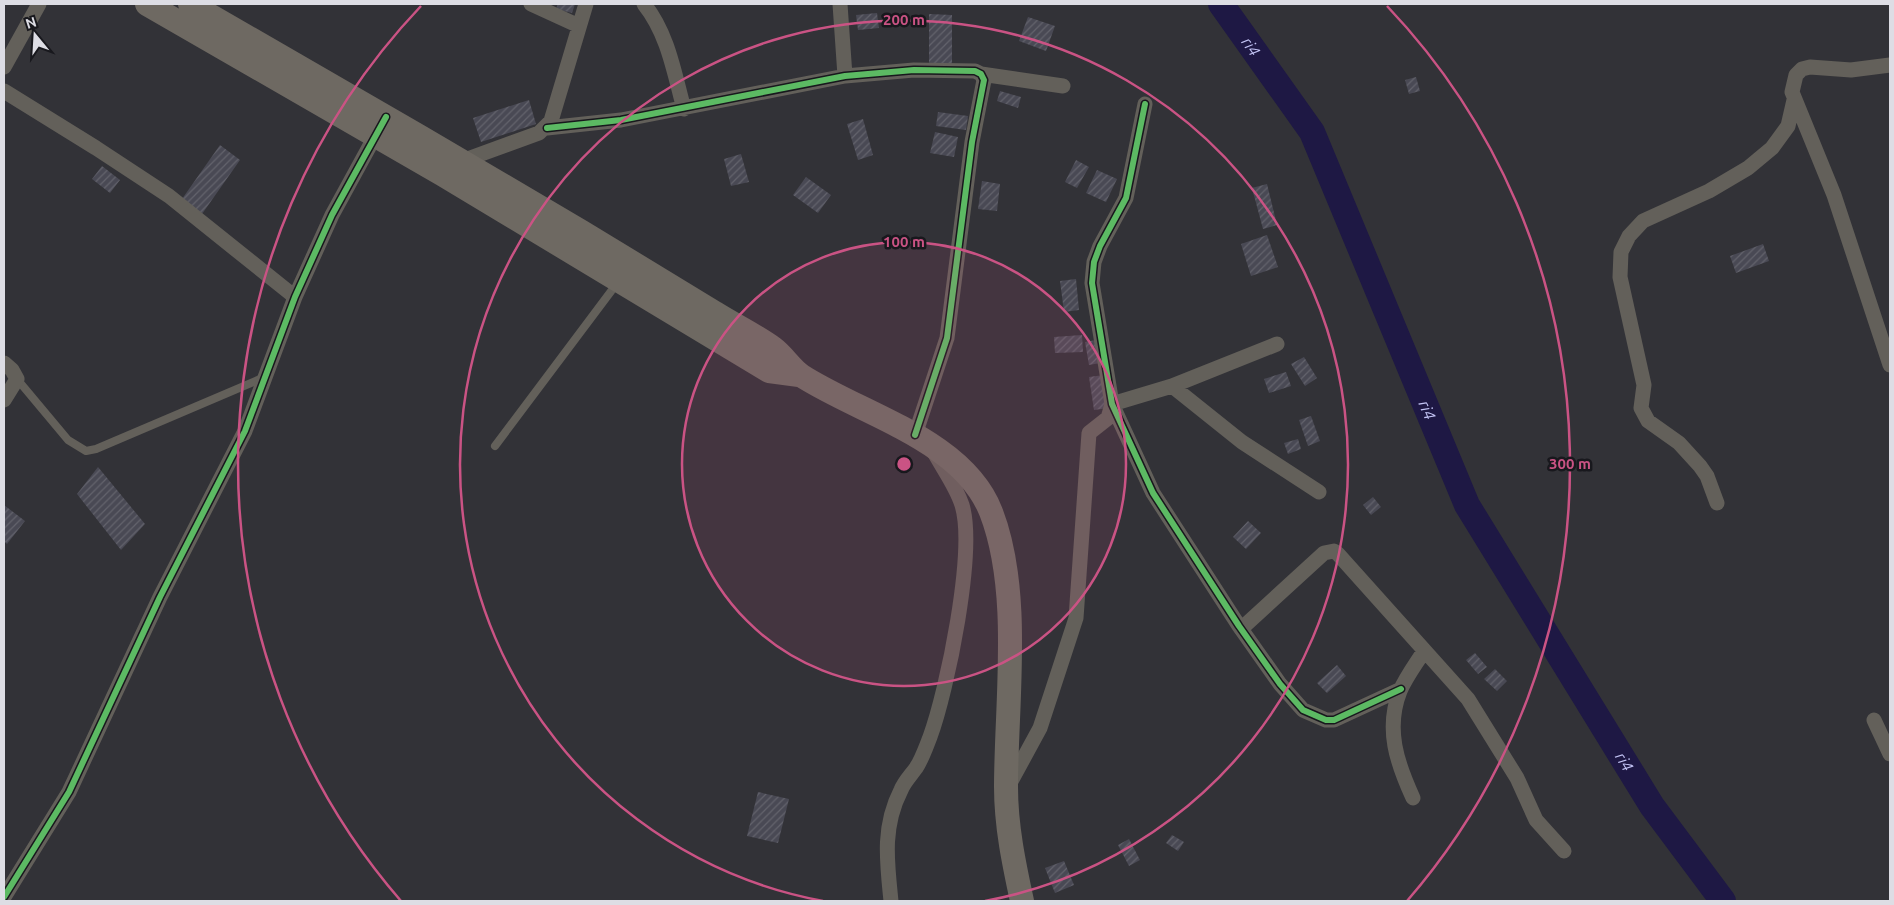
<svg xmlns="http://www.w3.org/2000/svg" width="1894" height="905" viewBox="0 0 1894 905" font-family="Ubuntu,sans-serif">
<defs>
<pattern id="building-hatch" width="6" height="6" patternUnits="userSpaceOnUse" patternTransform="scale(1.25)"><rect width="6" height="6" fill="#494954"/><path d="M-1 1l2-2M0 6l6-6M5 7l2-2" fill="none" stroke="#63636c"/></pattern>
</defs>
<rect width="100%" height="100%" fill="#323237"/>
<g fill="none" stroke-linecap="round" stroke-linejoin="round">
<path stroke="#1e1844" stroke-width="26" id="s1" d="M1221 4 1312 132 1467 505 1652 806 1723 901"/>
</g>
<path fill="url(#building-hatch)" d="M558 4H575L572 13 556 9Z
M877 13 879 28 858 30 856 15Z
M929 14 952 15V68H929Z
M1028 17 1055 26 1046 51 1019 41Z
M1416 77 1420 91 1409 94 1405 80Z
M1000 91 1021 97 1018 108 997 101Z
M529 100 536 124 481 142 473 118Z
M938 112 968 116 966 130 936 126Z
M863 119 873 155 858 160 847 124Z
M935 132 958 137 954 157 930 153Z
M220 145 240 160 202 214 182 199Z
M741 154 749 182 731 186 724 159Z
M1076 160 1089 167 1077 188 1065 182Z
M102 166 120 180 110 193 92 179Z
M1097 170 1117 179 1106 202 1086 193Z
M806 177 831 195 818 213 793 195Z
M982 181 1000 184 997 211 978 209Z
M1267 184 1277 225 1263 229 1252 188Z
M1267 235 1278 267 1251 276 1241 244Z
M1763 244 1769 261 1736 273 1730 256Z
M1076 279 1079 310 1064 312 1060 281Z
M1082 335 1083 352 1055 353 1054 337Z
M1096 340 1100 363 1089 365 1085 342Z
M1304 357 1317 378 1305 386 1291 364Z
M1286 372 1291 386 1269 393 1264 379Z
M1104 375 1109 408 1094 410 1089 377Z
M1311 416 1320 441 1308 446 1299 420Z
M1298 439 1301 449 1288 454 1284 443Z
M98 467 145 524 121 550 77 494Z
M1373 497 1381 507 1371 515 1363 505Z
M4 505 25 521 7 544 4 541Z
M1248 521 1261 533 1246 549 1233 537Z
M1475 653 1487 667 1478 674 1466 660Z
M1337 665 1346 676 1327 693 1317 683Z
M1495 669 1507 681 1497 691 1484 679Z
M758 792 789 799 778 843 747 836Z
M1172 835 1184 842 1178 851 1166 843Z
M1129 839 1140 860 1129 866 1118 845Z
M1064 861 1074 885 1055 893 1045 868Z"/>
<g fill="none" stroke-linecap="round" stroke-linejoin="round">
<path stroke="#63605a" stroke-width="8" d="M17 379 68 440 86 451 96 449 265 377
M495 446 618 282"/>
<path stroke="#63605a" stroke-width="15" d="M531 4 579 26
M644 4C668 34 674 72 684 109
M840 4 845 76
M1890 65 1851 70 1810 67 1802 69 1796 75 1792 92 1834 195 1890 365
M4 67 39 4
M981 74 1063 86
M4 91 96 148 169 196 295 297
M1145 104 1126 198 1100 246 1094 262 1092 283 1112 404 1153 493 1239 626 1280 684 1303 710 1326 720H1334L1401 689
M547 128 621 120 845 76 914 70 975 71 981 74 984 80 972 142 947 338 915 435
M462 161 539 133 551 121 586 4
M4 363 12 370 17 379 4 400
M1172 386 1242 442 1319 492
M1717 503 1707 476 1700 466 1679 443 1648 421 1641 408 1644 385 1620 277 1621 252 1629 236 1643 221 1709 191 1748 168 1772 148 1788 126 1794 100
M1241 629 1324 553 1334 551 1338 554 1468 699 1517 778 1536 820 1564 851
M1874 720 1890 754
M1009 785 1040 728 1076 618 1089 433 1108 418 1112 404 1172 386 1277 344
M1413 798C1397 763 1385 729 1400 691 1406 677 1416 664 1424 651
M4 897 69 792 160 597 245 431 295 297 332 215 379 129
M891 901C887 862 882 827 901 790 904 782 911 775 916 768 922 759 926 747 930 737 947 691 976 551 962 505 956 486 943 469 934 452"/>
<path stroke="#6e6962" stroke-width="24" d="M147 4 442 174 769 371 799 375
M190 4C321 79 452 155 582 232 627 259 671 286 715 313 734 325 755 335 773 348 784 356 791 369 802 376 863 415 963 440 991 512 1022 592 1006 702 1006 787 1006 826 1014 864 1022 901"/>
<defs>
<path id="cycleway" d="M1145 104 1126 198 1100 246 1094 262 1092 283 1112 404 1153 493 1239 626 1280 684 1303 710 1326 720H1334L1401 689
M547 128 621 120 845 76 914 70 975 71 981 74 984 80 972 142 947 338 915 435
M4 897 69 792 160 597 245 431 295 297 332 215 386 117"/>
</defs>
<use href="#cycleway" stroke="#18181d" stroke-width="9"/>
<use href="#cycleway" stroke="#5cba63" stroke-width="6"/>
</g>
<circle cx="904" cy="464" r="222" fill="#ca5384" fill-opacity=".12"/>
<g fill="none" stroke="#ca5384" stroke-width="2.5">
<circle cx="904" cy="464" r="222"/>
<path d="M823 901A444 444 0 1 1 985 901"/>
<path d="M401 901A666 666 0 0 1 421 6M1387 6A666 666 0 0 1 1407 901"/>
</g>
<g text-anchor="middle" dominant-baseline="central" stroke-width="5" stroke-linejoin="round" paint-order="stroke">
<g font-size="16" font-style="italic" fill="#c4c5f6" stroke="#18181d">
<text stroke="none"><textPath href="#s1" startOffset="52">ri4</textPath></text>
<text stroke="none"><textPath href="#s1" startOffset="458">ri4</textPath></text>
<text stroke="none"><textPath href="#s1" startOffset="862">ri4</textPath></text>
</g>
</g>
<circle cx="904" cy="464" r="8" fill="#ca5384" stroke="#18181d" stroke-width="2.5"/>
<g font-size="15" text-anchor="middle" font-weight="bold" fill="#ca5384" stroke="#18181d" stroke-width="5" stroke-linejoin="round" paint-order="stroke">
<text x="904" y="25">200 m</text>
<text x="904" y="247">100 m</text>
<text x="1570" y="469">300 m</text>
</g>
<rect width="1894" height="905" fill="none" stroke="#dddde4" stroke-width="10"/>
<g transform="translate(35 35) rotate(342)" stroke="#18181d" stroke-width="4" paint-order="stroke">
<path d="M0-4L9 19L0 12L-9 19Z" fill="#dddde4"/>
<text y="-8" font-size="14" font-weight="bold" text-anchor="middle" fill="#dddde4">N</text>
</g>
</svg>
